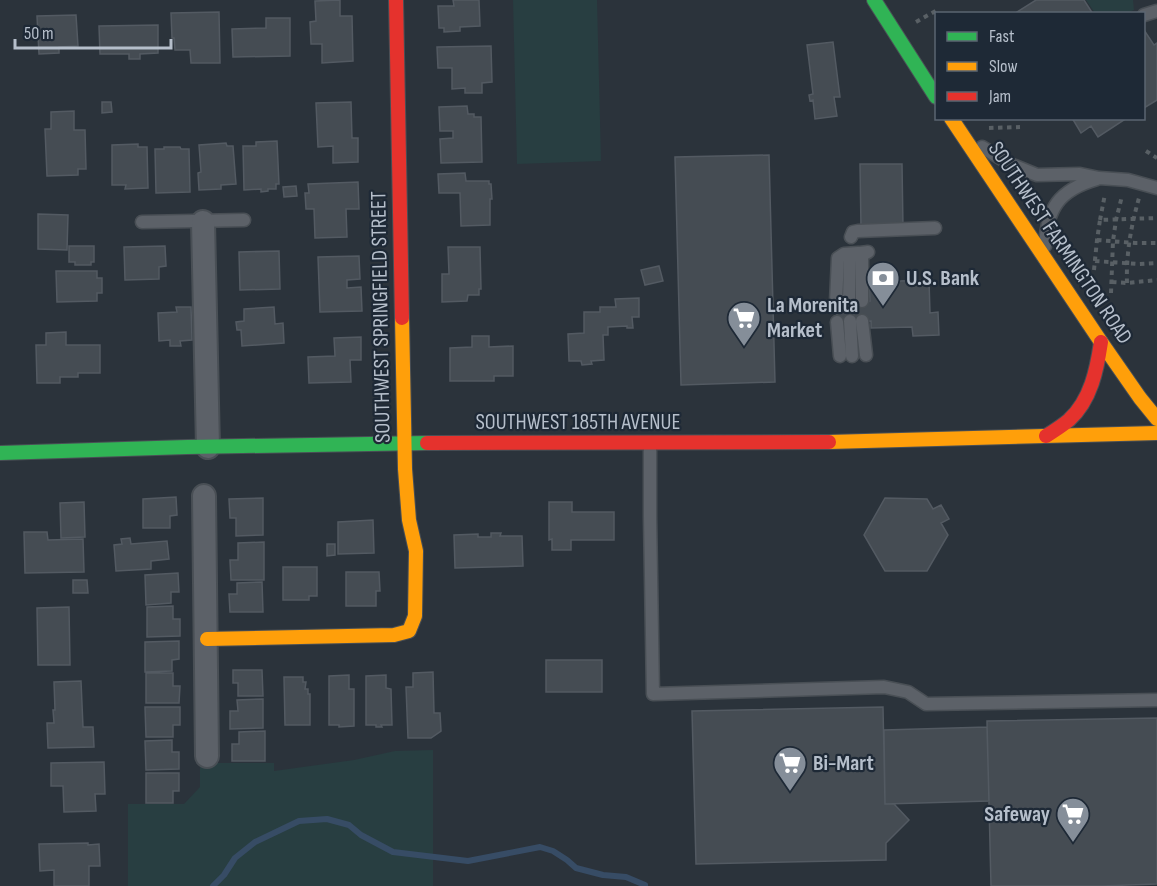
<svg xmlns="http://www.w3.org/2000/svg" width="1157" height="886" viewBox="0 0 1157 886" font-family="'Sofia Sans Condensed',sans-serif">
<rect width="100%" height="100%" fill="#2b333b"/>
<path fill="#283e41" d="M513 0H597L601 161 517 164Z
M1086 0H1133L1134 10 1127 13H1095Z
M433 750V886H128V804H184L200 787V763H274V771L354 760 395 751Z"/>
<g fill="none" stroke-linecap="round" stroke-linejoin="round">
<path stroke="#374c65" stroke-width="6" d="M213 886 224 875 235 858 255 842 299 821 327 819 349 825 361 835 393 852 468 861 540 847 553 851 567 860 576 868 603 875 626 877 645 885"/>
</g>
<path fill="#454c53" stroke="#535a62" stroke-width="1.5" d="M340 0V16H352L353 61 322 63V44H311L310 22 316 21 315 1Z
M453 0H479L480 26 460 27V31L444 32V28H439L438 6H454Z
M1036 0H1084L1093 14H1014Z
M219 12 220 63H191L190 50H175L174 38H172L171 13Z
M76 15 78 46 59 47V53L39 54 37 16Z
M266 18H290V56L233 57 232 29 266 28Z
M158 25V53L140 54V59H129V54H100L99 26Z
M1144 30 1154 45 1157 43V100L1144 108Z
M833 42 840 97H834L837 116 815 119 813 100 810 101 809 95 813 94 807 45Z
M491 46 492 82 482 83V93H465V88L452 89V68H438L437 47Z
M102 102H111L112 112 102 113Z
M351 102 352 138H358V162L333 163V146L318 147 316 103Z
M467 106 468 114H474V117H481L482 162 441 163 440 139 453 138V131H440L439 107Z
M74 111V130H85L86 169H78V175L47 176 45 129H51V112Z
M1072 118H1127L1098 137 1091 126 1081 133Z
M277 141 279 184H276V189H268V191L261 192V189L244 190 243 146H256V142Z
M226 143 227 146H233L236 184 221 185V189L199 190 198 173 201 172 199 145Z
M138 144V147H147L148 188 125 189 126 185H112V145Z
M164 147H180L181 149H189L190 192 156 193 155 149H164Z
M769 155 775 382 681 385 675 157Z
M860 164H902L903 227 861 228Z
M465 173 466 181H489V184H491L492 199H490V225L461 226 460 193H439L438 174Z
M358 182 359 209H346L347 237 315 238 314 209H306L305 193H309L308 184Z
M296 186 297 196 284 197 283 187Z
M38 214 68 215 67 250 38 249Z
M69 246H94V262H91V265H75V262H69Z
M165 246 166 266 159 267V279L125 280 124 247Z
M448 247H480L481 289H479V295H468L467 301 442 302V274H449Z
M279 251 280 289 240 290 239 252Z
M359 256 360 279 347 280V288L361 287 362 311 320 312 318 257Z
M659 266 663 281 645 285 641 270Z
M56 271H97V278H102V293H97V301L57 302Z
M929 280 930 313 938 312 939 335 913 336 912 327 871 328V321L837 322 836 302 870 301 869 282Z
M639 298V317H632L633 328H627V326L608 327V335H603L604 360 591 361 592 364 582 365 581 361H569L568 334 584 333V312H600V307H616L615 299Z
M176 307H191L192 340 180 341 181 346H170V340L159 341 158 313 177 312Z
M274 307 275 324 283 323 284 343 242 346 241 330H237L236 322 244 321V309Z
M66 332V345H100V373H78V377H60V383H37L36 345H46V333Z
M472 336H489V347L513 346V376H494V381H450V348L472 347Z
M361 337V360H350L351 382 309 383 308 357 335 356 334 338Z
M176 497 177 515 170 516V528H143V499Z
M263 498V535L236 536V518H230L229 499Z
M885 498 927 499 933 509 941 505 949 519 941 523 948 535 927 571H885L864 535Z
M84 502 85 537 61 538 60 503Z
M549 502H572V512H614V540H571V550H552V539L549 540Z
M373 520 374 553 338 554V522Z
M24 532H47L48 540 83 539 84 572 25 573Z
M491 533H501L500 536H522L523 566 455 568 454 535 478 534V537H491Z
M130 538 131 544 167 541 169 559 151 561V569L116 571 114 545 122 544 121 539Z
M264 542V580H231L230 560H238V543Z
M327 544H335V555L327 556Z
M283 567H317V596H309V600H283Z
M346 572H379L380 591H376V606H346Z
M178 573 179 592H171V603L146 605 145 575Z
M73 580H87L88 593H73Z
M262 582 263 612H230L229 594H237V583Z
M173 606V619H180V636L147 637V607Z
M69 607 70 665H38L37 608Z
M179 641V659L172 660V671L145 672V642Z
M546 660H602V692H546Z
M233 670H262L263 696H238V683H233Z
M433 672 434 713H440L441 731 431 738H408L406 687H413V673Z
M146 673H173V686H180L179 703H146Z
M349 675V689H354V726L339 727V725H329V676Z
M386 675V688L391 689 392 725H381L382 727H376V725H366V676Z
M284 677H303V682H306L305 689H308V694H310V725H285Z
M81 681 83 727H93L94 747 48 748 47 723H54L53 710H55L54 682Z
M263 699V728L230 729V711H238L237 700Z
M145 707H180V725H173V737H146Z
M883 707 885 804H894L909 820 886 843V860L696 864 692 711Z
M1157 718V884L1101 886H991L987 721Z
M987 727 989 801 885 804 884 730Z
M265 731V761H232V744H239V732Z
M172 740V752H179V769L146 770 145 741Z
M104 762 105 794H95L96 811 64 812 63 786H51V763Z
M146 773H179V791H173V803H146Z
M88 843V845L99 844 100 866H89V886H54V870L40 871 39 844Z"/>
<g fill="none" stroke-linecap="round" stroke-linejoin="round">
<defs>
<path id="lane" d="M1144 15 1157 11
M982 147 1010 164 1037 175 1080 174 1099 178 1128 180 1157 188
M142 222 244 220
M851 237 853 232 858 231 935 228
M1045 246C1047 208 1059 190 1097 179
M849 301 850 259C854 252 861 253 868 252
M862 301V255L868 252
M836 302 838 258 844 254 858 253
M850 321 852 356
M862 321 866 355
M837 322 840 356
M650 444V517L653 694 884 687 908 692 926 704 1157 700"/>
<path id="street" d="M203 222 208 447
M204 496 207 756"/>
<path id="fast" d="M874 0 936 97
M0 453 187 447 427 443"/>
<path id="slow" d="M951 118 1101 342 1140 398 1157 419
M829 442 1157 433
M207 639 394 635 409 631 415 616 416 551 409 520 405 469 402 318"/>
<path id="jam" d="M396 0 402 318
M1046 436C1054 431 1062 426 1069 420 1091 400 1097 369 1101 342
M427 443 829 442"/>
</defs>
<use href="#lane" stroke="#494f55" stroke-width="15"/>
<use href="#street" stroke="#494f55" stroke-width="26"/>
<use href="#fast" stroke="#494f55" stroke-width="16"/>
<use href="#slow" stroke="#494f55" stroke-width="16"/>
<use href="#jam" stroke="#494f55" stroke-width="16"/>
<path stroke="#596065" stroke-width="4" stroke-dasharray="4.5 4.5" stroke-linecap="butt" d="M916 22 939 9
M989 128 1020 127
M1146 151 1157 158
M1100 220 1105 194
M1097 240 1135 243H1157
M1095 261 1138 264 1157 263
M1094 270 1097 240 1100 220 1157 218
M1112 282 1127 283 1157 280
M1127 283C1126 254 1131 226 1139 198
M1111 293 1113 241 1116 220 1122 196"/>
<use href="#lane" stroke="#5c6168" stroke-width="12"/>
<use href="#street" stroke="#5c6168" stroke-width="22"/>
<use href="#fast" stroke="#30b455" stroke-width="14"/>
<use href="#slow" stroke="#ff9f0a" stroke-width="14"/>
<use href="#jam" stroke="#e5322d" stroke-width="14"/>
</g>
<defs>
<symbol id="bank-pin" viewBox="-11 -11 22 30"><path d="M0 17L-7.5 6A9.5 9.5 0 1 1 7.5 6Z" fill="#858e99" stroke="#1e2936"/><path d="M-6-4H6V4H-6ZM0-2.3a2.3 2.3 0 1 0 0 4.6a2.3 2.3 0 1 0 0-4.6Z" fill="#fff"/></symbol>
<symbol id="supermarket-pin" viewBox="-11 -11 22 30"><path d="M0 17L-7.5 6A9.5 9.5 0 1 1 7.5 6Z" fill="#858e99" stroke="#1e2936"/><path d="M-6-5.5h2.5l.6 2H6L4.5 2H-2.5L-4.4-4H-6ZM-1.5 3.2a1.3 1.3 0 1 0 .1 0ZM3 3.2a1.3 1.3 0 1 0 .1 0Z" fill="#fff"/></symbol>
</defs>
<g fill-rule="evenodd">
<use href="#bank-pin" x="864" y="259" width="38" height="52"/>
<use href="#supermarket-pin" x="725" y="299" width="38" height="52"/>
<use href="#supermarket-pin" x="771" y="744" width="38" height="52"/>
<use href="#supermarket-pin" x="1054" y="795" width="38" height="52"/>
</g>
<g text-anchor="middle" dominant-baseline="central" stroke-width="4.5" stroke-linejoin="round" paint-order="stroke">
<g font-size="22" fill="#b6bfcb" stroke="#1e2936">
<text transform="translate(1060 243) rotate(56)">SOUTHWEST FARMINGTON ROAD</text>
<text transform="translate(381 317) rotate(-91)">SOUTHWEST SPRINGFIELD STREET</text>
<text x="578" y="422">SOUTHWEST 185TH AVENUE</text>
</g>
<g font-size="22" font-weight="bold" fill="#b6bfcb" stroke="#1e2936" text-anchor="start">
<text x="906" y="278">U.S. Bank</text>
<text x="767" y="305">La Morenita<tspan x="767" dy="25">Market</tspan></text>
<text x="813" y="763">Bi-Mart</text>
<text x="1050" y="814" text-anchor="end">Safeway</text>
</g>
</g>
<rect x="935" y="12" width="210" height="108" fill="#1e2936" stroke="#5b6572" stroke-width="1.5"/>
<rect x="947" y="32" width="30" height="9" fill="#30b455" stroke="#5b6572" stroke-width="1.5"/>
<text x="989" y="42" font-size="18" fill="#b6bfcb">Fast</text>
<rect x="947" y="62" width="30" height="9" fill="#ff9f0a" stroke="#5b6572" stroke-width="1.5"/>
<text x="989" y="72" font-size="18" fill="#b6bfcb">Slow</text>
<rect x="947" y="92" width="30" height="9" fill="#e5322d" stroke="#5b6572" stroke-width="1.5"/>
<text x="989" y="102" font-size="18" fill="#b6bfcb">Jam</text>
<path d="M15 39v9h156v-9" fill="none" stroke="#b6bfcb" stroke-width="3"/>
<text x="24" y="39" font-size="18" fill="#b6bfcb" stroke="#1e2936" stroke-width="4.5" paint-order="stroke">50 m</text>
</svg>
